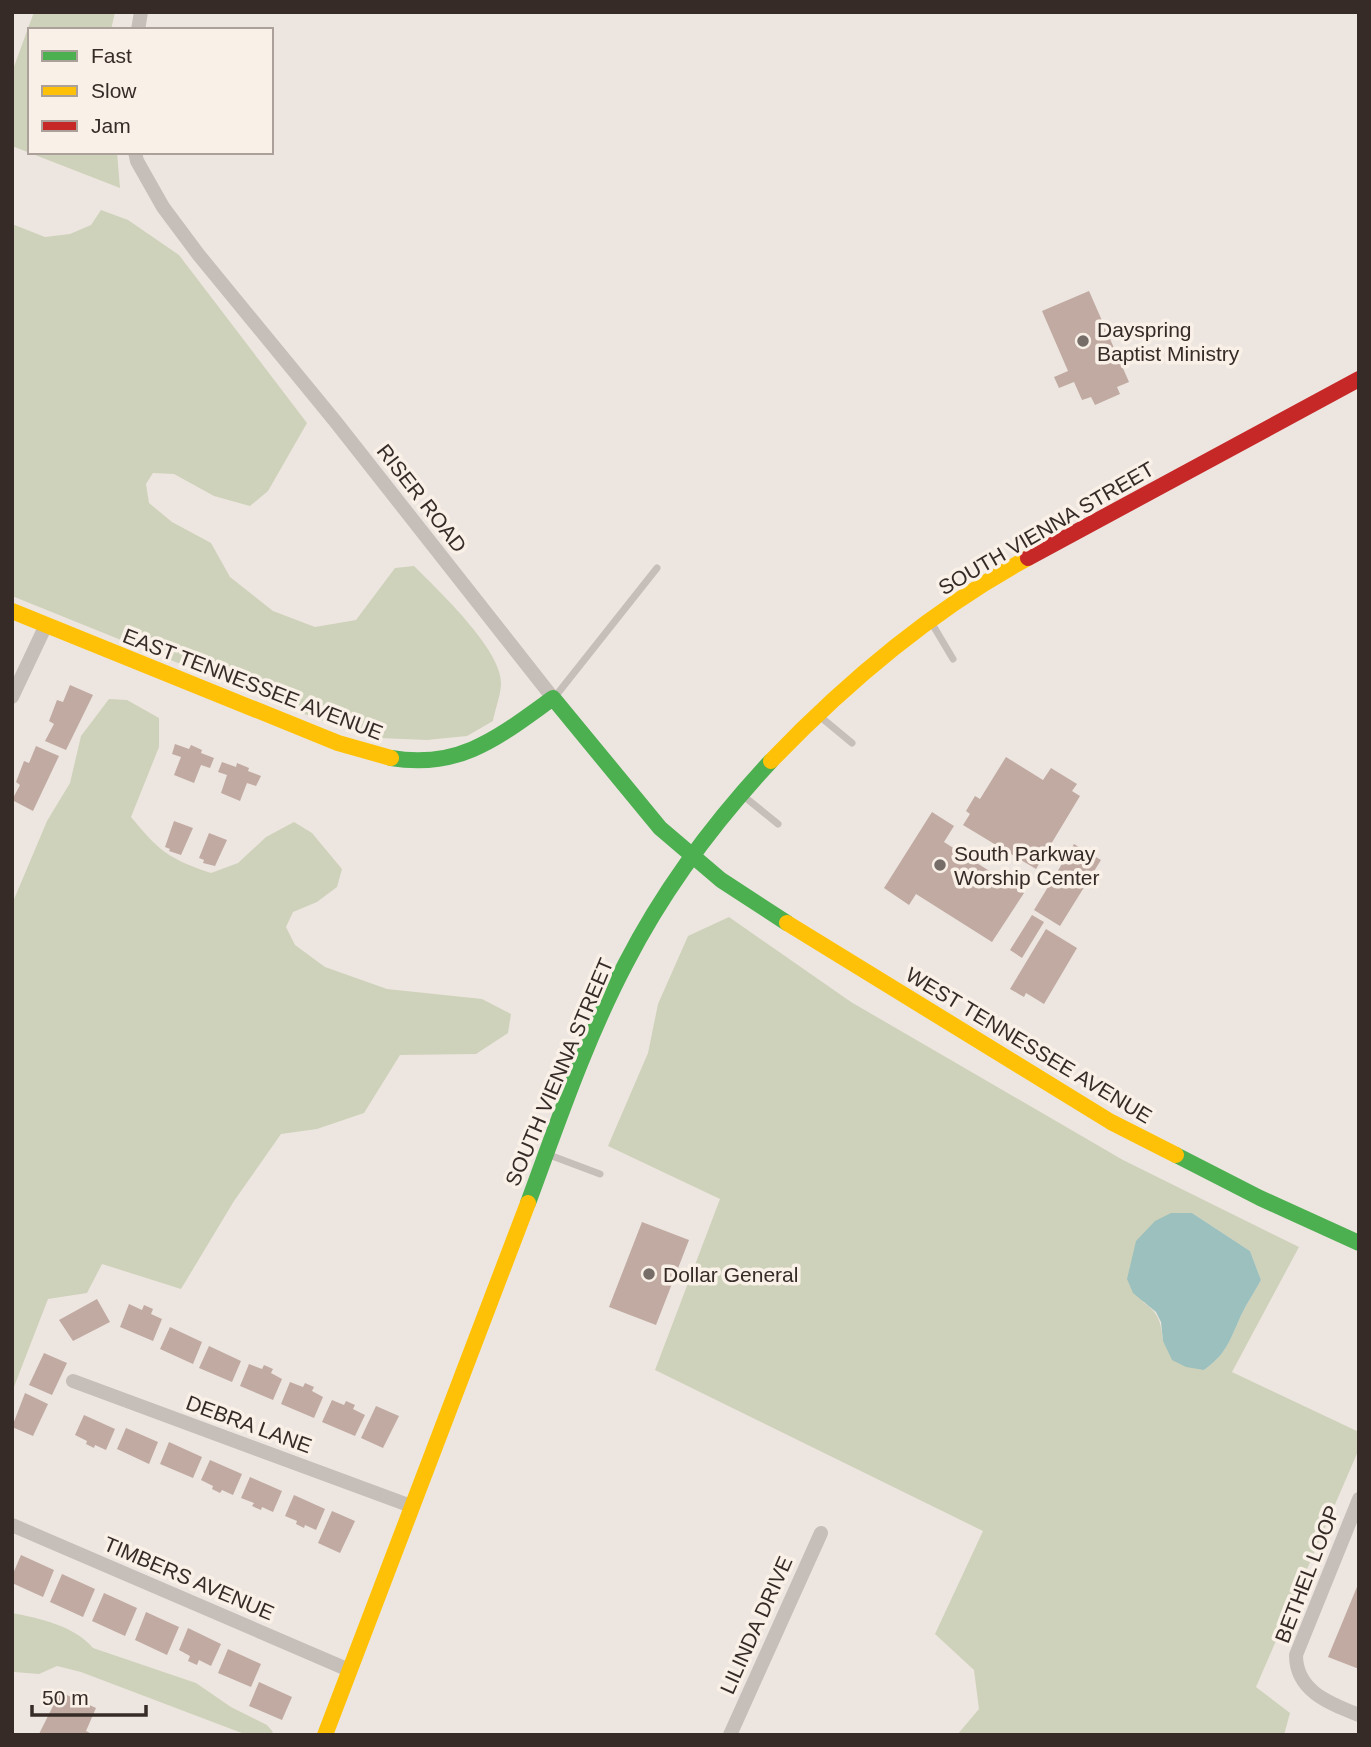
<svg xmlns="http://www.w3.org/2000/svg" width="1371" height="1747" viewBox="0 0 1371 1747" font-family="Helvetica,sans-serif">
<rect width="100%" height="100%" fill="#ede6e0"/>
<path fill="#cfd2ba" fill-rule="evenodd" d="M34 12H115L111 30H30V152H117L120 188 12 146V72Z
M101 210 128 220 179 255 307 423 268 491 250 506 214 496 174 474 153 473 146 484 149 503 172 522 211 543 230 577 273 611 315 627 356 620 395 568 414 566C437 589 502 650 501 683 501 695 495 709 493 721L467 736 427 740 379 738 317 719 12 596V224L45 237 70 234 91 225Z
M109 699 127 700 159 718V747L131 817C159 851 169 859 211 873L238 863 266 837 294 822 312 833 342 869 337 887 317 902 293 912 286 927 295 945 325 967 387 989 482 999 511 1014 508 1033 476 1054 400 1055 364 1113 317 1129 281 1134 234 1201 181 1289 102 1264 87 1293 48 1299 12 1392V904L47 821 70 783 81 736Z
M729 917 851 1002 1123 1160 1299 1247 1232 1372 1359 1432V1449L1256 1687 1290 1713 1284 1735H957L979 1709 974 1670 935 1634 983 1531 655 1370 720 1199 608 1146 648 1053 658 1004 688 936ZM1192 1213 1250 1251 1261 1280C1254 1293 1245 1306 1239 1320 1229 1343 1225 1355 1204 1370L1163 1341C1161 1322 1159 1313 1143 1302Z
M12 1613C39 1618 75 1626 93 1648L196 1683 231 1707 267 1725 273 1732 268 1735H247L81 1672 57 1666 39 1674 14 1672Z"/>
<path fill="#9cc0bd" d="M1171 1213H1192L1250 1251 1261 1280C1254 1293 1245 1306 1239 1320 1229 1343 1225 1355 1204 1370L1186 1367 1172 1360 1163 1341 1161 1322 1156 1312 1133 1293 1127 1279 1136 1241 1155 1221Z"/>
<path fill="#c0aaa2" d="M1089 291 1129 382 1117 387 1120 394 1095 405 1091 397 1082 400 1074 382 1059 388 1054 377 1068 371 1042 311Z
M70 685 93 695 66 750 45 741 54 724 49 721 57 700 63 702Z
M175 744 189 749 191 745 202 750 201 753 214 758 210 768 201 765 194 783 174 775 181 757 172 754Z
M36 746 59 756 33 811 12 800 20 785 16 782 24 761 29 763Z
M1006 757 1043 780 1051 768 1077 784 1072 791 1080 796 1036 869 963 825 970 814 966 811 975 796 980 799Z
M222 762 236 767 237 763 249 768 248 771 261 776 256 786 247 783 240 801 221 793 227 775 218 772Z
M932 812 954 826 944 842 1024 893 992 942 916 894 909 905 884 888Z
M174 821 193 828 181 855 169 851 170 849 165 847Z
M209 833 227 840 215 866 203 863 204 860 199 858Z
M1074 844 1101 860 1060 926 1034 910Z
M1032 915 1044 922 1022 958 1010 950Z
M1046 929 1077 948 1044 1004 1026 993 1024 997 1010 989Z
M642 1222 689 1240 656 1325 609 1307Z
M97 1299 110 1322 73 1341 59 1320Z
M129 1304 142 1310 144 1305 153 1309 151 1314 162 1319 153 1341 120 1327Z
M170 1327 202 1342 193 1364 160 1349Z
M209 1346 241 1361 232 1382 199 1368Z
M44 1353 67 1363 52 1395 29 1385Z
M249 1364 262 1369 264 1365 273 1369 271 1373 282 1379 273 1400 240 1386Z
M290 1382 303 1387 305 1383 314 1387 312 1391 323 1397 314 1418 281 1404Z
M25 1393 48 1404 33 1436 12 1427Z
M332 1400 344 1405 346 1401 355 1405 353 1409 365 1415 355 1436 322 1422Z
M376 1406 399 1416 383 1448 361 1438Z
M84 1415 115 1429 106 1450 95 1445 94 1448 86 1444 87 1441 75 1435Z
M126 1428 158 1442 149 1464 117 1449Z
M169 1442 202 1457 193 1478 160 1464Z
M210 1460 242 1474 233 1495 222 1490 220 1493 212 1489 213 1486 201 1480Z
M250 1477 282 1491 273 1512 262 1507 261 1510 252 1506 254 1503 241 1498Z
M294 1495 325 1509 316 1530 305 1525 304 1528 296 1524 297 1521 285 1516Z
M332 1511 355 1521 340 1553 318 1543Z
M21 1555 54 1570 43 1597 12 1583V1576Z
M62 1574 95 1589 83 1617 50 1602Z
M1359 1582V1669L1328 1657Z
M104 1593 137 1608 125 1636 92 1621Z
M146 1612 179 1627 167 1655 135 1640Z
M188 1628 221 1644 211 1666 199 1660 197 1665 188 1661 190 1656 179 1650Z
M228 1649 261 1664 251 1687 218 1673Z
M259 1682 292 1697 282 1720 249 1706Z
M60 1692 96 1708 86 1731 94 1735 39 1734Z"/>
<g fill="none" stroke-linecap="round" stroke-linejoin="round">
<path stroke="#c6beb9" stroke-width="7" d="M934 627 953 659
M554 698 657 568
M823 719 852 743
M746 798 778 824
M552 1156 600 1174"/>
<path stroke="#c6beb9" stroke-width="14" d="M138 30 141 12
M135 152 137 161 163 207 198 254 335 421 553 698
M12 697 46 625
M73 1381 411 1506
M1359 1499 1296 1655C1296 1691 1329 1703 1359 1715
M12 1525 349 1670
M730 1735 821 1533"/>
<path stroke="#4caf50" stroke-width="16" d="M391 758C460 770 500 736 553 698L660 828 721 880 787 923
M1176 1155 1260 1198 1359 1243
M528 1203C558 1122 586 1039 626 963 664 889 715 821 771 761"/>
<path stroke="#ffc107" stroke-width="16" d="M12 611 338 743 391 758
M771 761C845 684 934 609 1028 558
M787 923 1111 1122 1176 1155
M325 1735 528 1203"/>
<path stroke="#c62828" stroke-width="16" d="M1028 558 1359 379"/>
</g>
<g fill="#766c68" stroke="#f9f0e7" stroke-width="2.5">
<circle cx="1083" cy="341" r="7"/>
<circle cx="940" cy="865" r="7"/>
<circle cx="649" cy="1274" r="7"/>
</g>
<g text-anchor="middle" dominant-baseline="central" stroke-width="7" stroke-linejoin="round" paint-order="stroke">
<g font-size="21" fill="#362b27" stroke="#f9f0e7" text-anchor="start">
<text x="1097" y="329">Dayspring<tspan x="1097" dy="24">Baptist Ministry</tspan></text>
<text x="954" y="853">South Parkway<tspan x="954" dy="24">Worship Center</tspan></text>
<text x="663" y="1274">Dollar General</text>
</g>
<g font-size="21" fill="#362b27" stroke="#f9f0e7">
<text transform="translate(422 498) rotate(52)">RISER ROAD</text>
<text transform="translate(1046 528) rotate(-30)">SOUTH VIENNA STREET</text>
<text transform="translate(253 684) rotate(21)">EAST TENNESSEE AVENUE</text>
<text transform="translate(1029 1045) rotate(31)">WEST TENNESSEE AVENUE</text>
<text transform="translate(559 1072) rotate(-67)">SOUTH VIENNA STREET</text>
<text transform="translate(249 1424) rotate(20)">DEBRA LANE</text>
<text transform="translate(1307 1574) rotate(-69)">BETHEL LOOP</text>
<text transform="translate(189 1578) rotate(23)">TIMBERS AVENUE</text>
<text transform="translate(756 1625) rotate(-66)">LILINDA DRIVE</text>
</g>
</g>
<rect width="1371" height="1747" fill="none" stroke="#362b27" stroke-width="28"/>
<rect x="28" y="28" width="245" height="126" fill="#f9f0e7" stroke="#aba19a" stroke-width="2"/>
<rect x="42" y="51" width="35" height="10" fill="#4caf50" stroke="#aba19a" stroke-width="2"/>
<text x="91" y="63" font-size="21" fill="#362b27">Fast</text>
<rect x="42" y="86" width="35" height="10" fill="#ffc107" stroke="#aba19a" stroke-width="2"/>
<text x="91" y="98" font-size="21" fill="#362b27">Slow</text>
<rect x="42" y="121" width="35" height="10" fill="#c62828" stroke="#aba19a" stroke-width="2"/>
<text x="91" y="133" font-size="21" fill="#362b27">Jam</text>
<path d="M32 1705v10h114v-10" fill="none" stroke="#362b27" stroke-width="3.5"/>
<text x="42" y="1705" font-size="21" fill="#362b27" stroke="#f9f0e7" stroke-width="5" paint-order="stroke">50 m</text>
</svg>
